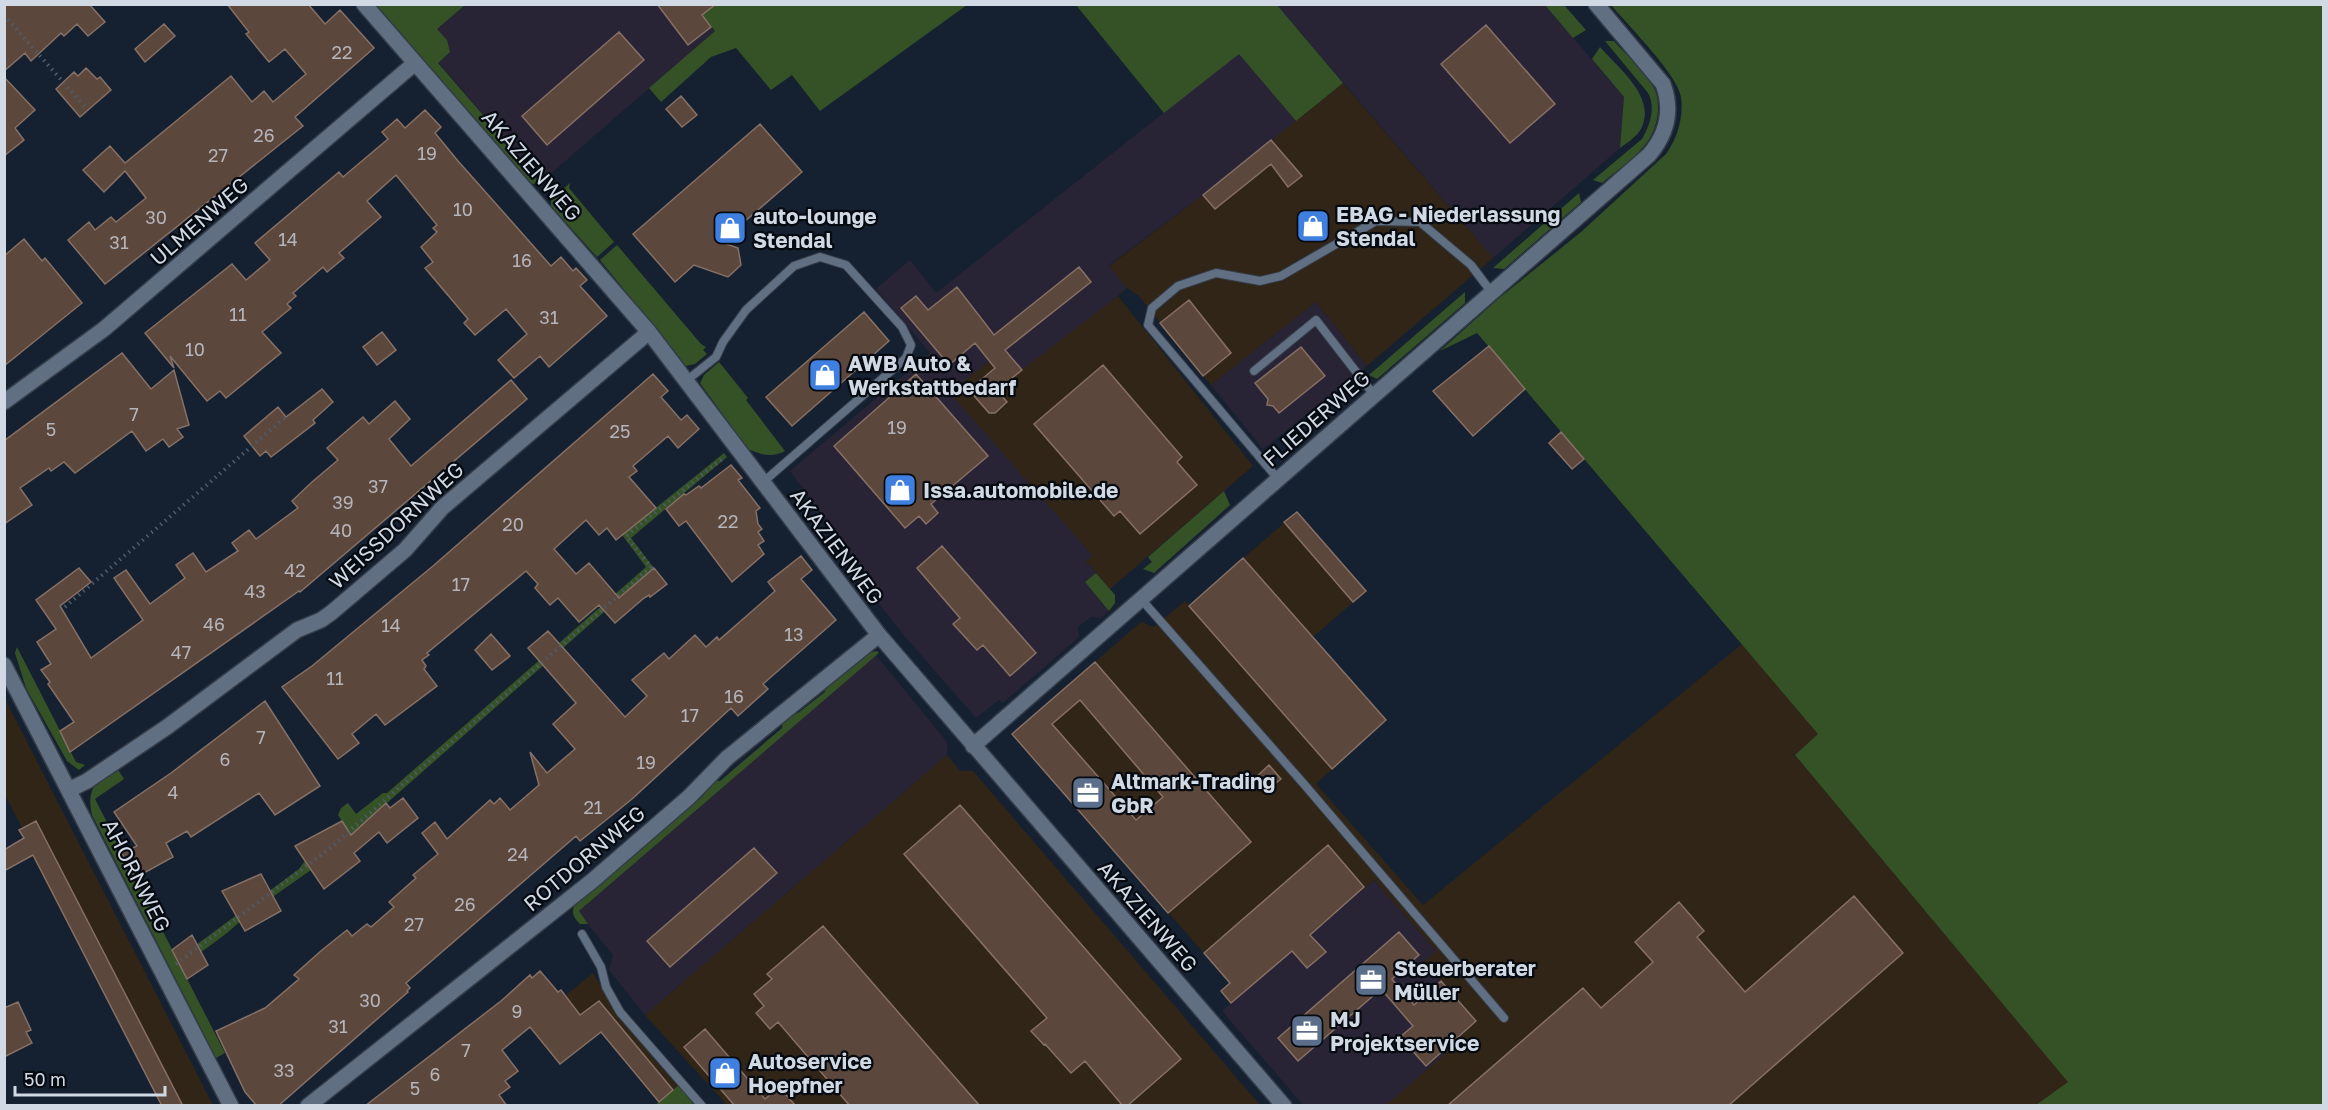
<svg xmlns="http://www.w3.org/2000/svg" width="2328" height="1110" viewBox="0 0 2328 1110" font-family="'Golos Text',sans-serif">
<rect width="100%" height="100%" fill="#152130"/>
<path fill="#292435" d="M694 4 715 31 541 182 438 62 436 29 465 5Z
M1277 5H1545L1624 97 1620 148 1493 258Z
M1239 53 1296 121 1203 195 1109 265 1127 288 1118 296 1006 383 950 392 1093 556 1086 561 1096 573 1085 582 1109 611 1101 618 1091 617 1078 627 1079 637 1003 703 999 700 976 718 902 633 867 588 873 583 790 471 930 353 876 289 910 260 936 293Z
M1316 302 1367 366 1263 449 1211 385Z
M876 655 947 742V755L645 1015 609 970 613 955 578 912Z
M1374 880 1436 951 1425 962 1476 1021 1458 1037 1462 1040 1386 1105 1304 1106 1222 1011Z"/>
<path fill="#312517" d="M1343 83 1493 258 1367 366 1316 302 1211 385 1139 296 1127 288 1109 266 1203 195Z
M1118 296 1253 466 1110 589 1086 561 1093 556 950 393 989 361 1006 382Z
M1297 512 1366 591 1313 637 1386 720 1316 784 1423 905 1742 644 1819 734 1795 755 2069 1082 2036 1106 1386 1105 1461 1040 1458 1036 1476 1021 1424 962 1436 951 1374 880 1231 1003 1221 991 1230 983 1012 734 1141 622 1154 627 1185 601 1189 605Z
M4 697 213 1105H162L19 830 22 828 5 795Z
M947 755 960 771H973L1260 1105H727L645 1015Z
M593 973 615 1010 679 1085 659 1102 585 1012 581 1015 565 996Z"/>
<path fill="#355227" d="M376 5H465L437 29 447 40 450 52 438 63 541 182 532 184Z
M694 5H967L820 111 792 75 771 90 736 48 711 57 661 102 649 88 715 31Z
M1076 5H1277L1343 83 1296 121 1239 54 1164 113Z
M1545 5H1564L1586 30 1573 38Z
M1611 5H2323V1105H2036L2068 1082 1795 755 1818 734 1477 333 1440 351 1498 299 1581 232 1666 154C1677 139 1684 117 1681 97 1678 75 1627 24 1611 5Z
M1605 41H1614C1627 56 1645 71 1654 88 1658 95 1658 104 1658 111 1656 146 1626 163 1602 183L1593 180 1642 139C1650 125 1656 107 1648 93Z
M1600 47C1619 69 1657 97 1641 129 1636 137 1627 143 1620 148L1624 97 1592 59Z
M570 183 569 188 614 242 597 257 551 206V200Z
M1579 193 1581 202 1504 269 1493 268Z
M617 245 701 344 706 347 703 350 707 354 695 364 686 366 600 260Z
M1465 292V303L1377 379 1369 375Z
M719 362 748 398 746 400 785 451C773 458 761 455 748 449L700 383 704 375Z
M724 453 727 457 631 538 654 568 311 870 251 912 227 933 181 967 225 1053 216 1058 92 815C86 788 96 782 117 768L124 779 95 799 177 959 299 869 307 858 345 826 338 815 341 808 348 803 356 814 383 793H387L646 567 622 535Z
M1224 491 1230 505 1154 573 1143 569 1152 562 1148 557Z
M1096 573 1115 595V603L1109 611 1085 582Z
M17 647 76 762 85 765 79 770 67 761 26 688 15 653Z
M877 651 879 653 579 911 588 924H580C575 919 571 914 574 906L703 796 704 788 712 780 720 781 782 728 783 720 788 715 798 713 825 692 826 682C836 674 843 673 852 667 860 661 867 652 877 651Z
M679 1085 694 1105 654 1106Z"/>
<path fill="#5c473c" stroke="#877065" stroke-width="1.5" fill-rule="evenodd" d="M4 4H89L105 22 88 36 77 24 64 36 61 33 31 61 25 53 4 71Z
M227 4H308L325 24 340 10 374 48 295 117 303 126 105 284 68 240 89 222 95 230 111 217 116 222 146 198 125 171 104 192 83 170 110 146 125 163 231 76 252 102 264 91 273 102 306 74 285 49 269 62 246 34 249 32Z
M657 4H716L702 15 711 27 688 45Z
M164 24 175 36 145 62 135 49Z
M1486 25 1555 104 1510 143 1441 64Z
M619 32 644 60 547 145 522 116Z
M86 68 97 79 100 77 111 90 80 117 56 89 74 72 78 76Z
M4 77 35 110 15 128 24 140 4 156Z
M681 96 697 115 682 127 666 109Z
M425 110 441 127 435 133 458 161 551 266 561 257 573 271 576 268 587 280 580 286 607 316 549 367 540 356 514 378 498 360 527 334 506 309 475 335 464 323 468 319 425 268 433 262 421 247 437 232 433 228 437 225 396 175 367 201 381 217 339 253 344 258 327 272 323 267 293 293 296 296 287 304 291 308 262 332 281 353 226 398 220 391 207 401 170 356 174 368 145 333 232 264 246 280 270 260 255 243 339 172 343 177 388 139 382 132 397 119 405 128Z
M760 124 802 172 721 242 738 248 741 265 728 277 694 265 675 282 633 234Z
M1271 140 1302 176 1288 187 1271 164 1215 209 1203 195Z
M24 239 42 261 45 258 82 303 4 366V256Z
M1079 267 1091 282 1005 350 1022 370 997 390 1007 402 995 413H989L969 390 995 368 975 343 949 365 901 308 916 296 928 310 957 287 994 335Z
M1189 300 1231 353 1203 376 1160 323Z
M864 312 889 341 792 426 766 397Z
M382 332 396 350 377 365 363 347Z
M1489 346 1525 389 1473 436 1433 391Z
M1301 347 1325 376 1279 413 1273 406 1267 405 1268 399 1255 383Z
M122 353 151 389 174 370 189 425 177 429 183 437 169 447 163 439 146 451 132 431 75 473 64 462 51 471 49 468 20 488 32 505 4 524V441Z
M1103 365 1182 457 1177 462 1197 485 1140 534 1120 511 1114 516 1034 424Z
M653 374 668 391 661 397 681 420 687 415 699 429 678 448 668 436 633 466 637 471 629 477 656 508 616 540 607 528 599 535 586 520 554 549 576 574 589 563 619 598 654 568 667 584 650 597 649 595 644 598 615 623 599 605 579 622 558 598 550 605 535 588 538 584 526 571 427 653 429 655 422 660 426 666 424 669 437 686 385 725 376 714 352 734 359 743 338 759 282 687 312 666 433 566Z
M916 374 988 456 931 504 938 513 926 524 919 516 905 528 834 446Z
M511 380 527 399 300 592 299 591 70 752 60 731 74 722 48 684 50 682 41 670 51 664 37 642 56 629 36 600 79 568 91 582 60 606 91 658 143 620 114 578 126 570 150 604 185 578 176 565 193 553 206 572 238 551 232 543 249 530 256 539 298 508 292 501 312 482 338 460 327 448 363 417 369 424 395 401 410 419 389 439 411 466Z
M322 389 333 402 313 420 315 423 271 457 266 451 260 456 244 436 278 407 286 417Z
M1561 432 1584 459 1572 469 1549 443Z
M731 465 742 478 738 480 760 508 756 511 758 524 762 529 758 532 764 541 758 545 764 554 732 582 686 521 679 526 666 509 684 494 686 495 699 486 701 488Z
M1297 512 1366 591 1353 602 1284 522Z
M942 546 1036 653 1010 676 983 645 977 650 953 624 960 618 917 568Z
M801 556 812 570 801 579 836 620 763 684 768 689 738 716 731 708 632 799 580 841 576 836 406 983 410 988 407 991 408 992 278 1106H257L245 1092 216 1031 265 1008 299 979 294 975 322 950 347 930 352 936 367 924 371 927 394 907 389 902 416 878 413 875 438 854 422 833 435 822 447 839 490 800 494 804 500 798 510 810 539 785 530 752 547 773 575 749 553 724 576 703 528 648 548 631 625 717 647 696 632 680 664 653 669 659 695 635 706 647 717 637 719 640 775 591 768 582Z
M1243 558 1386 720 1332 769 1189 606Z
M491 634 510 656 492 670 475 650Z
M1095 662 1251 842 1168 913 1012 734ZM1080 700 1163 797 1136 820 1052 724Z
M265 701 320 786 275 815 259 793 191 837 187 831 166 843 173 857 135 878 122 853 137 846 114 812 171 773Z
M1269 765 1281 779 1266 791 1255 778Z
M403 798 418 818 387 843 379 832 354 853 360 861 324 889 295 846 342 821 351 835 386 803 390 808Z
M960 805 1181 1059 1127 1106H1123L1085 1061 1071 1073 1045 1044 1044 1045 1031 1031 1047 1018 904 854Z
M36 821 119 982 183 1106H162L33 855 4 871V850L24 838 19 830Z
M1328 845 1364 887 1310 935 1326 952 1307 968 1292 951 1231 1003 1221 991 1230 983 1204 953Z
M754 848 777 873 670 967 647 941Z
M261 874 281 911 245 931 222 891Z
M1854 896 1903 953 1728 1106H1447L1583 988 1601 1008 1653 962 1635 942 1679 902 1704 931 1697 937 1745 992Z
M823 926 980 1106H850L778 1022 770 1029 756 1013 764 1006 754 994 772 979 767 974Z
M1399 932 1419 955 1392 979 1414 1005 1441 981 1476 1021 1426 1066 1400 1037 1413 1026 1381 989 1298 1061 1278 1038Z
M192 935 208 965 187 979 172 950Z
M540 971 558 992 561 990 580 1015 599 1001 673 1090 659 1102 601 1032 560 1064 530 1027 502 1050 518 1071 505 1081 510 1087 499 1095 507 1106H365L501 1001 530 975 532 978Z
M18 1002 31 1030 26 1032 32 1043 4 1057V1008Z
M705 1029 765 1099 779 1087 796 1106H735L684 1047Z"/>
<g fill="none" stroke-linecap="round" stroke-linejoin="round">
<defs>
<path id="service" d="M1254 371 1316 320 1374 395
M686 381 716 357 723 342 746 310 794 266 820 257 846 265 902 327 911 345 906 358 762 483
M1278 479 1148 325 1152 308 1178 286 1216 273 1260 281 1281 276 1376 221 1420 222 1471 265 1492 293
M1141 599 1303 783 1504 1018
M582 934 601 967 606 987 620 1012 702 1106"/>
<path id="minor" d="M364 4 649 332 879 635 1284 1106
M4 402 104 329 415 63
M4 665 231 1106
M973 746 1649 155C1667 134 1673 111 1663 84L1596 4
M69 790 87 781 167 727 297 630 321 620 331 613 405 550 442 508 649 332
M308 1106 592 881 689 797 727 758 879 635"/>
</defs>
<use href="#service" stroke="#343c49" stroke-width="10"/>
<use href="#minor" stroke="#343c49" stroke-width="18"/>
<path stroke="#505b69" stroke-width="4" stroke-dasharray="1.5 4.5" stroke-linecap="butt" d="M4 15 86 108
M65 607 288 415
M176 964 329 849 651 567 626 536 723 458"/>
<use href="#service" stroke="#606f81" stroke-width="8"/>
<use href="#minor" stroke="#606f81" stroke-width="15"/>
</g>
<defs>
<symbol id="shop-square" viewBox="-11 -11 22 22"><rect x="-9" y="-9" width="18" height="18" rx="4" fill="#3f7fe0" stroke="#060a11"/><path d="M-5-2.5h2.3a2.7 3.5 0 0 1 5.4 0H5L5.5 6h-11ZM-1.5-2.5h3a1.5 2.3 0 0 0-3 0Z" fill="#fff"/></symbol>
<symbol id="office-square" viewBox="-11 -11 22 22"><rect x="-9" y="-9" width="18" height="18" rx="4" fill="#5c6f8a" stroke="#060a11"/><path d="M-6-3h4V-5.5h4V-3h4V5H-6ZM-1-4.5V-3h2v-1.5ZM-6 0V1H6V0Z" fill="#fff"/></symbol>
</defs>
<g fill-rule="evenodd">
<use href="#shop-square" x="1294" y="207" width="38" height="38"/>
<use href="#shop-square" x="711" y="209" width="38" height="38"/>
<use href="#shop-square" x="806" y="356" width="38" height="38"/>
<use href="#shop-square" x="881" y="471" width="38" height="38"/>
<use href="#office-square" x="1069" y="774" width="38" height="38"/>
<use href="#office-square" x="1352" y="961" width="38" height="38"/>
<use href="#office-square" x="1288" y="1012" width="38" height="38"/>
<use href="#shop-square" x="706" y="1054" width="38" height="38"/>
</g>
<g text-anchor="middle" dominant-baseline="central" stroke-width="4.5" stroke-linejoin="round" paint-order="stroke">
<g font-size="18" fill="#b4b4ba">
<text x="342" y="52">22</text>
<text x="264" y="135">26</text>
<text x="427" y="153">19</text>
<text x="218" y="155">27</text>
<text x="463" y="209">10</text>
<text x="156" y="217">30</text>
<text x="288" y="239">14</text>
<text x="119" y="242">31</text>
<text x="522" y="260">16</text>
<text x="238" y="314">11</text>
<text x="549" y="317">31</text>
<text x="195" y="349">10</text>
<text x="134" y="414">7</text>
<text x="897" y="427">19</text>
<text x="51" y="429">5</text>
<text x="620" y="431">25</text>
<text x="378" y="486">37</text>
<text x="343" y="502">39</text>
<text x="728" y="521">22</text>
<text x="513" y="524">20</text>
<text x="341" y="530">40</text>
<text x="295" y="570">42</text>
<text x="461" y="584">17</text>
<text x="255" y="591">43</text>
<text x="214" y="624">46</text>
<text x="391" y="625">14</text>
<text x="794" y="634">13</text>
<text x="181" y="652">47</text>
<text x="335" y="678">11</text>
<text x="734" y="696">16</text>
<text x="690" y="715">17</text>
<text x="261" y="737">7</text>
<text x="225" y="759">6</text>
<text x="646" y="762">19</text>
<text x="173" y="792">4</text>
<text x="593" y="807">21</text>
<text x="518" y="854">24</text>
<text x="465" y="904">26</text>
<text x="414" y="924">27</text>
<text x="370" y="1000">30</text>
<text x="517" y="1011">9</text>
<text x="338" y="1026">31</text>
<text x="466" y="1050">7</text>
<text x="284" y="1070">33</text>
<text x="435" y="1074">6</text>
<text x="415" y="1088">5</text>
</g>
<g font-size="21" fill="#d1d9e4" stroke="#060a11">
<text transform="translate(532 165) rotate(49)">AKAZIENWEG</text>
<text transform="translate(199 221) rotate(-41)">ULMENWEG</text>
<text transform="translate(1316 418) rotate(-41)">FLIEDERWEG</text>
<text transform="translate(396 525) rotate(-43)">WEISSDORNWEG</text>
<text transform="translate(837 546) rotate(53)">AKAZIENWEG</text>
<text transform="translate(584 858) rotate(-40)">ROTDORNWEG</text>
<text transform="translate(137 875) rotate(63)">AHORNWEG</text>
<text transform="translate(1148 916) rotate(49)">AKAZIENWEG</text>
</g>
<g font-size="21" font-weight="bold" fill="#d1d9e4" stroke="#060a11" text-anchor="start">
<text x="1336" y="214">EBAG - Niederlassung<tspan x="1336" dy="24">Stendal</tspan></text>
<text x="753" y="216">auto-lounge<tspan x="753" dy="24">Stendal</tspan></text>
<text x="848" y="363">AWB Auto &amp;<tspan x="848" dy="24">Werkstattbedarf</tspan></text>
<text x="923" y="490">Issa.automobile.de</text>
<text x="1111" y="781">Altmark-Trading<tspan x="1111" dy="24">GbR</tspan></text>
<text x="1394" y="968">Steuerberater<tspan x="1394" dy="24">Müller</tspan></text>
<text x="1330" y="1019">MJ<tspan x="1330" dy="24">Projektservice</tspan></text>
<text x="748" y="1061">Autoservice<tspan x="748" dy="24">Hoepfner</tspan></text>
</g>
</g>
<rect width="2328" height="1110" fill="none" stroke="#d1d9e4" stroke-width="12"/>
<path d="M15 1086v9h150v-9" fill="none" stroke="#d1d9e4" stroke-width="3"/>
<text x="24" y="1086" font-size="18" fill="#d1d9e4" stroke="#060a11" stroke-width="4.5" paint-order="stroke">50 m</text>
</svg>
